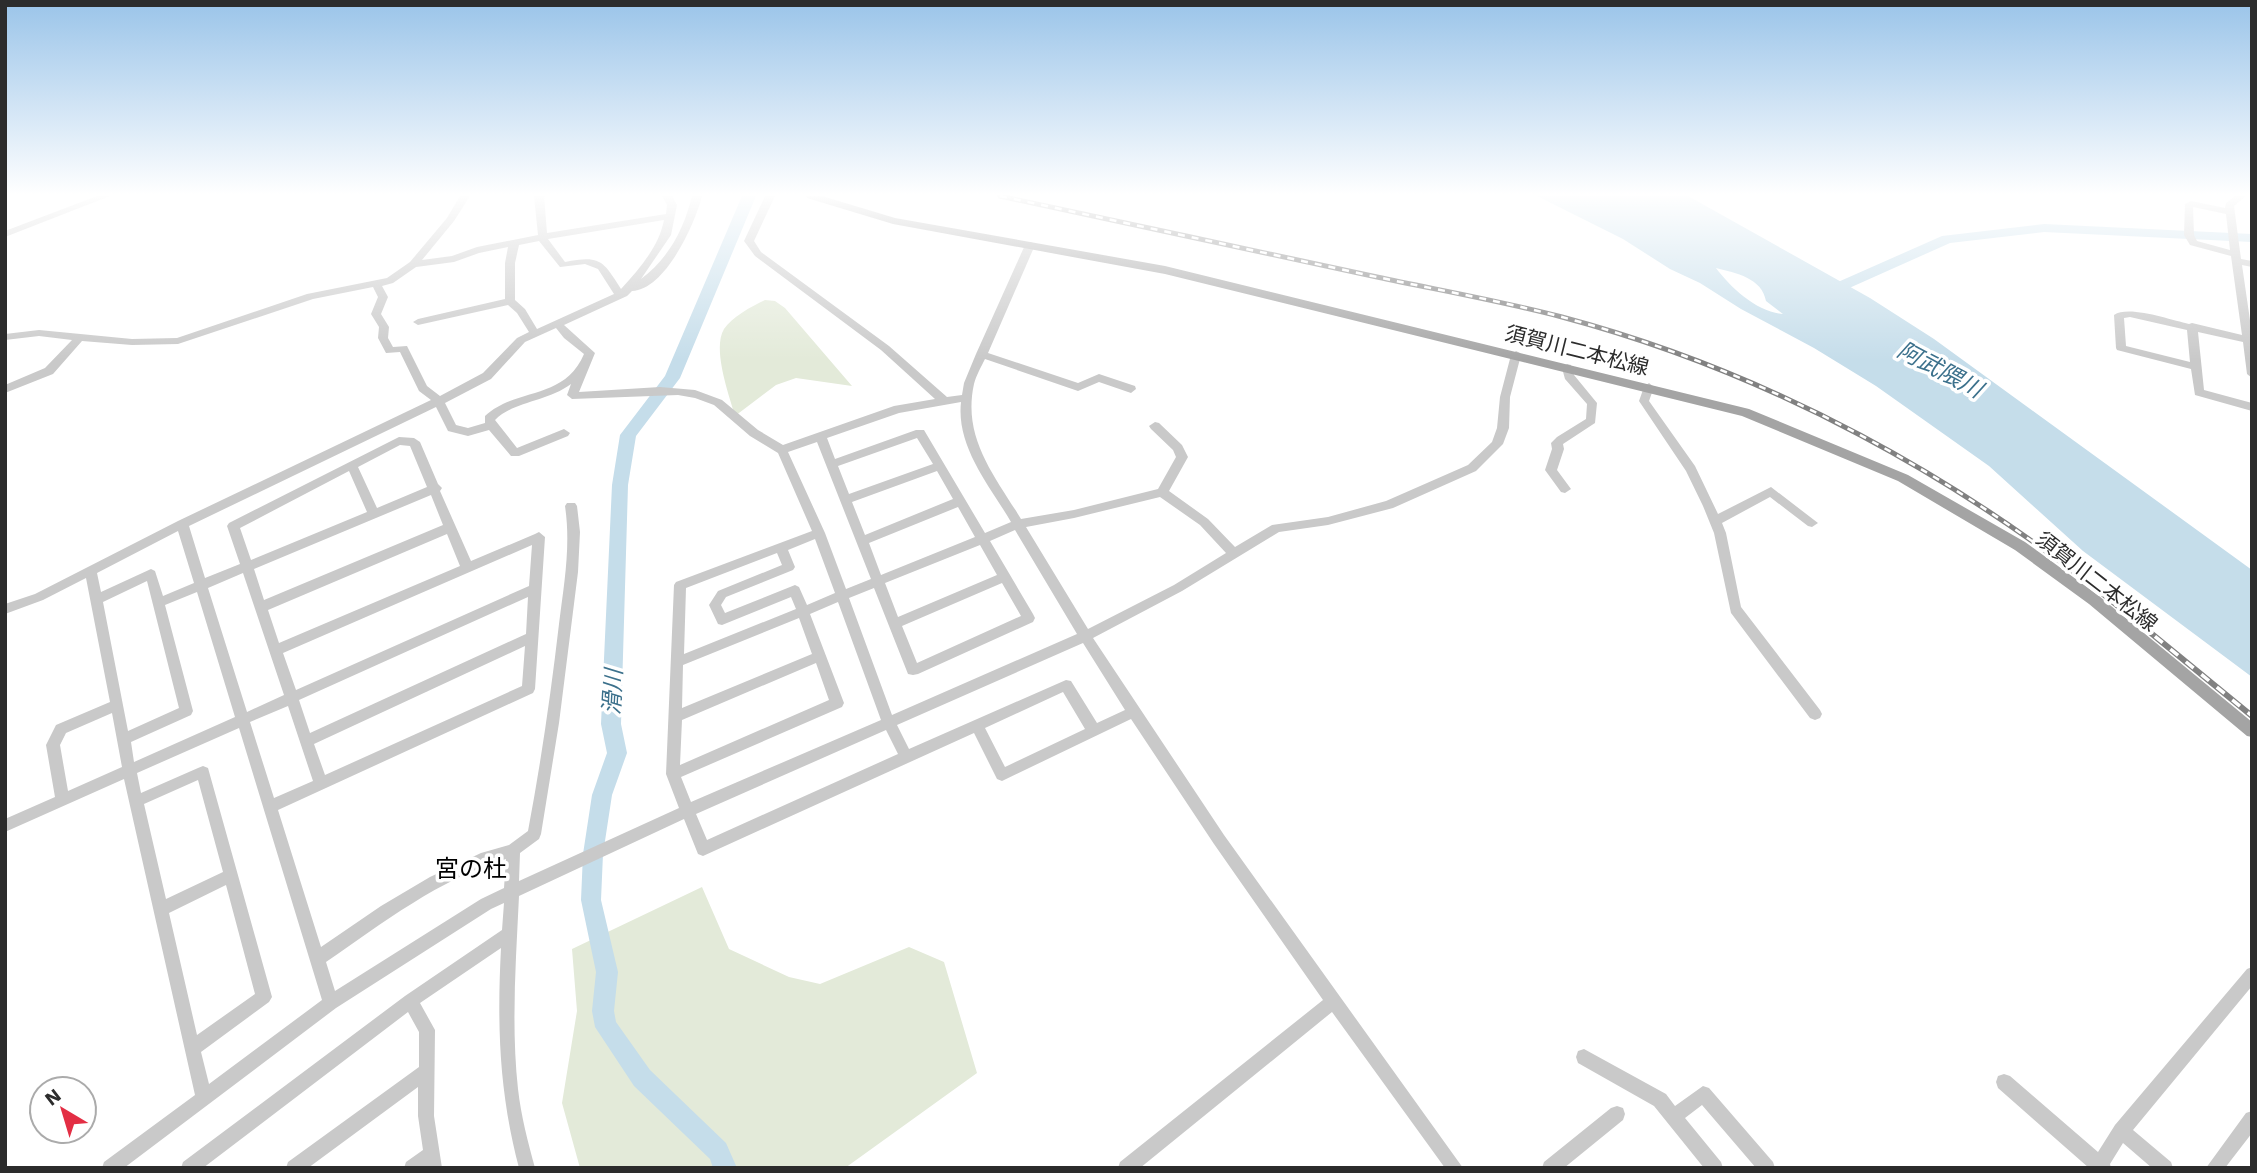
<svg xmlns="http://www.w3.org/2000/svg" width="2257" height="1173" viewBox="0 0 2257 1173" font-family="'Work Sans','Noto Sans JP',sans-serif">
<rect width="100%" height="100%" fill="#fff"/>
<path fill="#e3ead9" d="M765 300 775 301 785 308 852 386 796 378 776 385 735 416C729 395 712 349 724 329 732 317 752 306 765 300Z
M702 887 729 949 789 977 820 984 909 947 944 962 977 1073 845 1168H580L562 1103 577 1011 572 949Z"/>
<path fill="#c5ddea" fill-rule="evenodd" d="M1537 196H1688L1870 298 1934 339 2252 570V677L2083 551 1989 466 1876 386 1814 348 1741 309 1700 283 1670 269 1623 239ZM1716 268C1736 273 1762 278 1766 301L1783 314C1757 312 1731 288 1716 268Z"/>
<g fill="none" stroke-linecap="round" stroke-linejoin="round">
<path fill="#c5ddea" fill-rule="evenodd" d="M742 196H756L680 378 636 436 628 485 621 724 627 753 612 795 603 854 601 900 618 972 614 1011 616 1022 650 1070 726 1143 737 1168H713L710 1159 634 1086 595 1027 592 1011 596 972 581 900 583 854 592 795 607 753 601 724 612 485 620 435 665 376Z
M2044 224 2252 234V242L2044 232 1950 243 1847 289 1822 295 1815 290 1817 287 1838 282 1942 236Z"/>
<path fill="#c9c9c9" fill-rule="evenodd" d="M97 196H110L5 237V231Z
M460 196H470L454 221 422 260 452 256 477 247 538 235 534 196H544L547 233 666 214 667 205 662 196H672L677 205 671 235 641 279C669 258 684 229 692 196H702C695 224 665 290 632 291L627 296 564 325 595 353 579 392 660 387 695 390 722 400 758 430 783 445 894 406 935 399 881 350 755 256 744 241 765 196H775L754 241 761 252 889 346 947 397 962 395 964 383 976 354 1025 245 1030 242 1033 243 1035 245 988 353 1078 383 1099 374 1135 386 1136 389 1131 393 1099 382 1078 391 985 359C981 367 976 376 974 384 962 438 995 476 1021 519L1074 510 1158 489 1176 457 1173 450 1151 429 1149 426 1155 422 1159 423 1182 445 1188 457 1169 491 1208 519 1235 547 1272 525 1328 517 1386 501 1468 465 1492 442 1497 428 1500 397 1511 355 1516 351 1520 353 1521 355 1510 397 1509 428 1503 444 1476 471 1393 508 1328 525 1279 532 1182 591 1093 638 1224 835 1463 1168H1445L1332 1012 1140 1168H1118L1120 1162 1323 1000 1214 844 1131 719 1002 781 997 779 974 733 703 856 698 854 684 819 519 896C516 960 511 1025 518 1089 521 1116 528 1142 535 1168H519C499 1092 497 1026 501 948L420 1003 435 1030 434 1116 442 1168H404L406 1162 423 1150 418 1116V1087L308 1168H286L288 1162 419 1067V1032L408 1012 203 1168H181L183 1162 405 996 502 930 504 903 491 909 336 1008 124 1168H102L104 1162 195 1095 124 779 5 832V819L55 797 46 745 56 725 110 702 86 578 43 600 5 614V604L35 594 178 521 431 400 419 391 400 352 386 353 378 338 379 327 371 314 378 297 373 287 313 299 178 344 132 345 82 341 53 374 5 393V385L45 368 72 340 39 336 5 340V334L39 330 132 339 177 338 307 294 387 278 410 262 447 218ZM664 220C659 247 639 269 621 289 603 261 601 255 565 262L548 239ZM539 241 560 267 585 264 598 269 614 294 537 329 525 309 515 300V263L519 245ZM508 247 505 263V299L418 319 413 322 418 325 508 305 517 313 529 332 517 338 483 373 440 396 427 386 407 346 393 347 388 338 389 327 381 314 388 297 382 286 393 283 416 267 454 262 479 253ZM556 328 564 338 584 354C564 401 516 387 485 416V423L468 428 456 425 445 403 491 379 525 342ZM571 384 567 395 572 399 678 395 695 398 714 405 750 436 778 453 812 531 676 582 674 585 666 774 679 808 519 881 520 853 539 839 541 834 559 723 578 572 580 532 577 506 575 503H567L565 506C571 546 564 584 559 624 551 693 541 762 528 831L509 845 481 853 430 877 381 906 321 947 278 810 533 693 535 689 545 537 539 532 535 534 471 561 440 491 442 488 438 484 420 442 414 438 399 437 229 523 227 526 240 564 205 578 189 526 436 407 448 431 468 436 489 430 511 456H519L568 436 570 433 564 429 517 448 495 420C514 401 547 402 571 384ZM961 402C956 447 990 486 1011 522L985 533 924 430H916L835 459 827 438 899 413ZM917 438 933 464 849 494 838 466ZM817 442 871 579 846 589 825 533 788 452ZM400 445 410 446 427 487 377 508 358 467ZM349 471 367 512 251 560 240 528ZM937 471 953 499 865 535 852 502ZM431 495 443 525 264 600 254 569ZM1160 497 1200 525 1226 553 1174 585 1088 629 1026 527 1074 518ZM958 507 975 537 881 575 869 543ZM1015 530 1077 634 892 715 849 598 874 588 908 674 913 675 918 674 1033 622 1035 618 1033 614 990 541ZM178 531 194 583 163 596 155 571 151 569 101 592 97 573ZM447 534 460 566 279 643 268 610ZM815 539 835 593 807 605 799 587 795 585 725 613 721 605 726 597 793 570 795 567 788 550ZM532 545 529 586 296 690 283 653ZM980 545 997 575 898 617 885 583ZM777 553 782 565 718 591 709 605 718 624 722 625 791 597 796 609 684 654 686 588ZM243 573 284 695 247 712 208 588ZM147 581 179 708 128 731 103 602ZM1002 583 1021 616 917 663 902 626ZM197 592 235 717 134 762 131 742 191 715 193 711 165 605ZM528 597 526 634 310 733 299 700ZM838 602 881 720 691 802 681 777 842 707 844 703 810 614ZM799 618 812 654 682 708 683 665ZM1083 643 1125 710 1097 723 1071 681 1066 680 909 749 897 725ZM525 646 522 686 325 775 314 744ZM816 663 829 700 680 765 682 720ZM1063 692 1085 729 1005 767 985 728ZM288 706 313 781 274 798 250 722ZM112 713 122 767 68 791 60 745 66 733ZM239 728 322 1000 209 1084 201 1052 269 1002 272 997 208 768 203 766 198 768 141 793 137 773ZM886 730 898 754 707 840 696 814ZM198 780 223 872 166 899 144 804ZM506 859 504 888 481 899 335 991 326 962C383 923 439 879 506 859ZM226 885 255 994 197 1035 169 913Z
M2235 196H2246L2234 206 2241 259 2252 261V267L2242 265 2252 334V378L2247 374 2243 342 2198 332 2204 390 2252 403V411L2195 395 2191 369 2117 350 2116 348 2114 315C2129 305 2170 320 2189 324L2192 323 2242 335 2231 256 2190 245 2184 235 2185 204 2191 201 2225 208 2226 203ZM2193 207 2226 214 2230 250 2197 241 2194 235ZM2130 317 2187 330 2190 362 2126 346 2124 318Z
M1567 364 1571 365 1574 375 1597 403 1595 423 1563 444 1564 449 1557 470 1571 489 1565 493 1561 492 1545 470 1552 449 1551 443 1557 437 1586 419 1587 404 1565 379 1562 368Z
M1649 383 1654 387 1649 401 1695 466 1718 514 1771 487 1818 523 1812 527 1808 526 1770 497 1722 523 1726 533 1741 607 1820 710 1822 714 1820 718 1815 720 1810 718 1731 613 1714 533 1703 506 1686 471 1639 401 1644 387Z
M2252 967V986L2133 1130 2171 1162 2173 1168H2152L2123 1143 2110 1164 2111 1168H2089L1998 1088 1996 1082 1998 1076 2004 1074 2010 1076 2098 1152 2115 1125 2247 969Z
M1584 1049 1666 1094 1675 1106 1703 1086 1709 1088 1773 1162 1775 1168H1756L1702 1105 1685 1118 1721 1162 1723 1168H1704L1654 1106 1578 1063 1576 1057 1578 1051Z
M1617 1106 1623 1108 1625 1114 1623 1120 1564 1168H1542L1544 1162 1611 1108Z
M2252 1111V1133L2225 1168H2206L2246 1113Z"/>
<path fill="#a4a4a4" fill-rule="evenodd" d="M806 196H822L895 218 1165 266 1749 409 1908 475 2025 542 2099 596 2252 722V737L2247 736 2089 604 2015 550 1898 481 1742 416 1165 274 893 224 807 198Z"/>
<defs>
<path id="rail-far1" d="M1000 196C1126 223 1251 250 1377 277 1438 290 1501 301 1562 317 1769 372 1962 478 2126 613"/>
<path id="rail" d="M2124 611 2252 716"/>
</defs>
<use href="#rail-far1" stroke="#818181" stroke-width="5"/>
<use href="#rail" stroke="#818181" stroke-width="6"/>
<use href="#rail-far1" stroke="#fff" stroke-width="2.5" stroke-dasharray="7" stroke-linecap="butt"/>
<use href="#rail" stroke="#fff" stroke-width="3.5" stroke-dasharray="10" stroke-linecap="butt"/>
</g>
<linearGradient id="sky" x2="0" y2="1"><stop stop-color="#9ac4e9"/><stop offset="0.54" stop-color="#fff"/><stop offset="1" stop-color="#fff" stop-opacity="0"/></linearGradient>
<rect width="2257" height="360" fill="url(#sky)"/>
<g text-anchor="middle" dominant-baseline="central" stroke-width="7" stroke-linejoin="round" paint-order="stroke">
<g font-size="21" fill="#2c2c2c" stroke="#fff">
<text transform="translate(1577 350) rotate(14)">須賀川二本松線</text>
<text transform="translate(2097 581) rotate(38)">須賀川二本松線</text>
</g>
<g font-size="23" font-style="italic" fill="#3c718c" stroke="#fff">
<text transform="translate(1940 370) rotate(28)">阿武隈川</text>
<text transform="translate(613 692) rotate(-87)">滑川</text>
</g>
<g font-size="24" fill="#000" stroke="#fff">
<text x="471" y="869">宮の杜</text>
</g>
</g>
<rect width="2257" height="1173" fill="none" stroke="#2c2c2c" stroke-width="14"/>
<g transform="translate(63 1110) rotate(322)"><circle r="33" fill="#ffffff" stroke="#ababab" stroke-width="2"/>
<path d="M0-5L12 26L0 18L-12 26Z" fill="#e32e44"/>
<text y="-10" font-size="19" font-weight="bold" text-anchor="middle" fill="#2c2c2c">N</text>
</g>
</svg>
